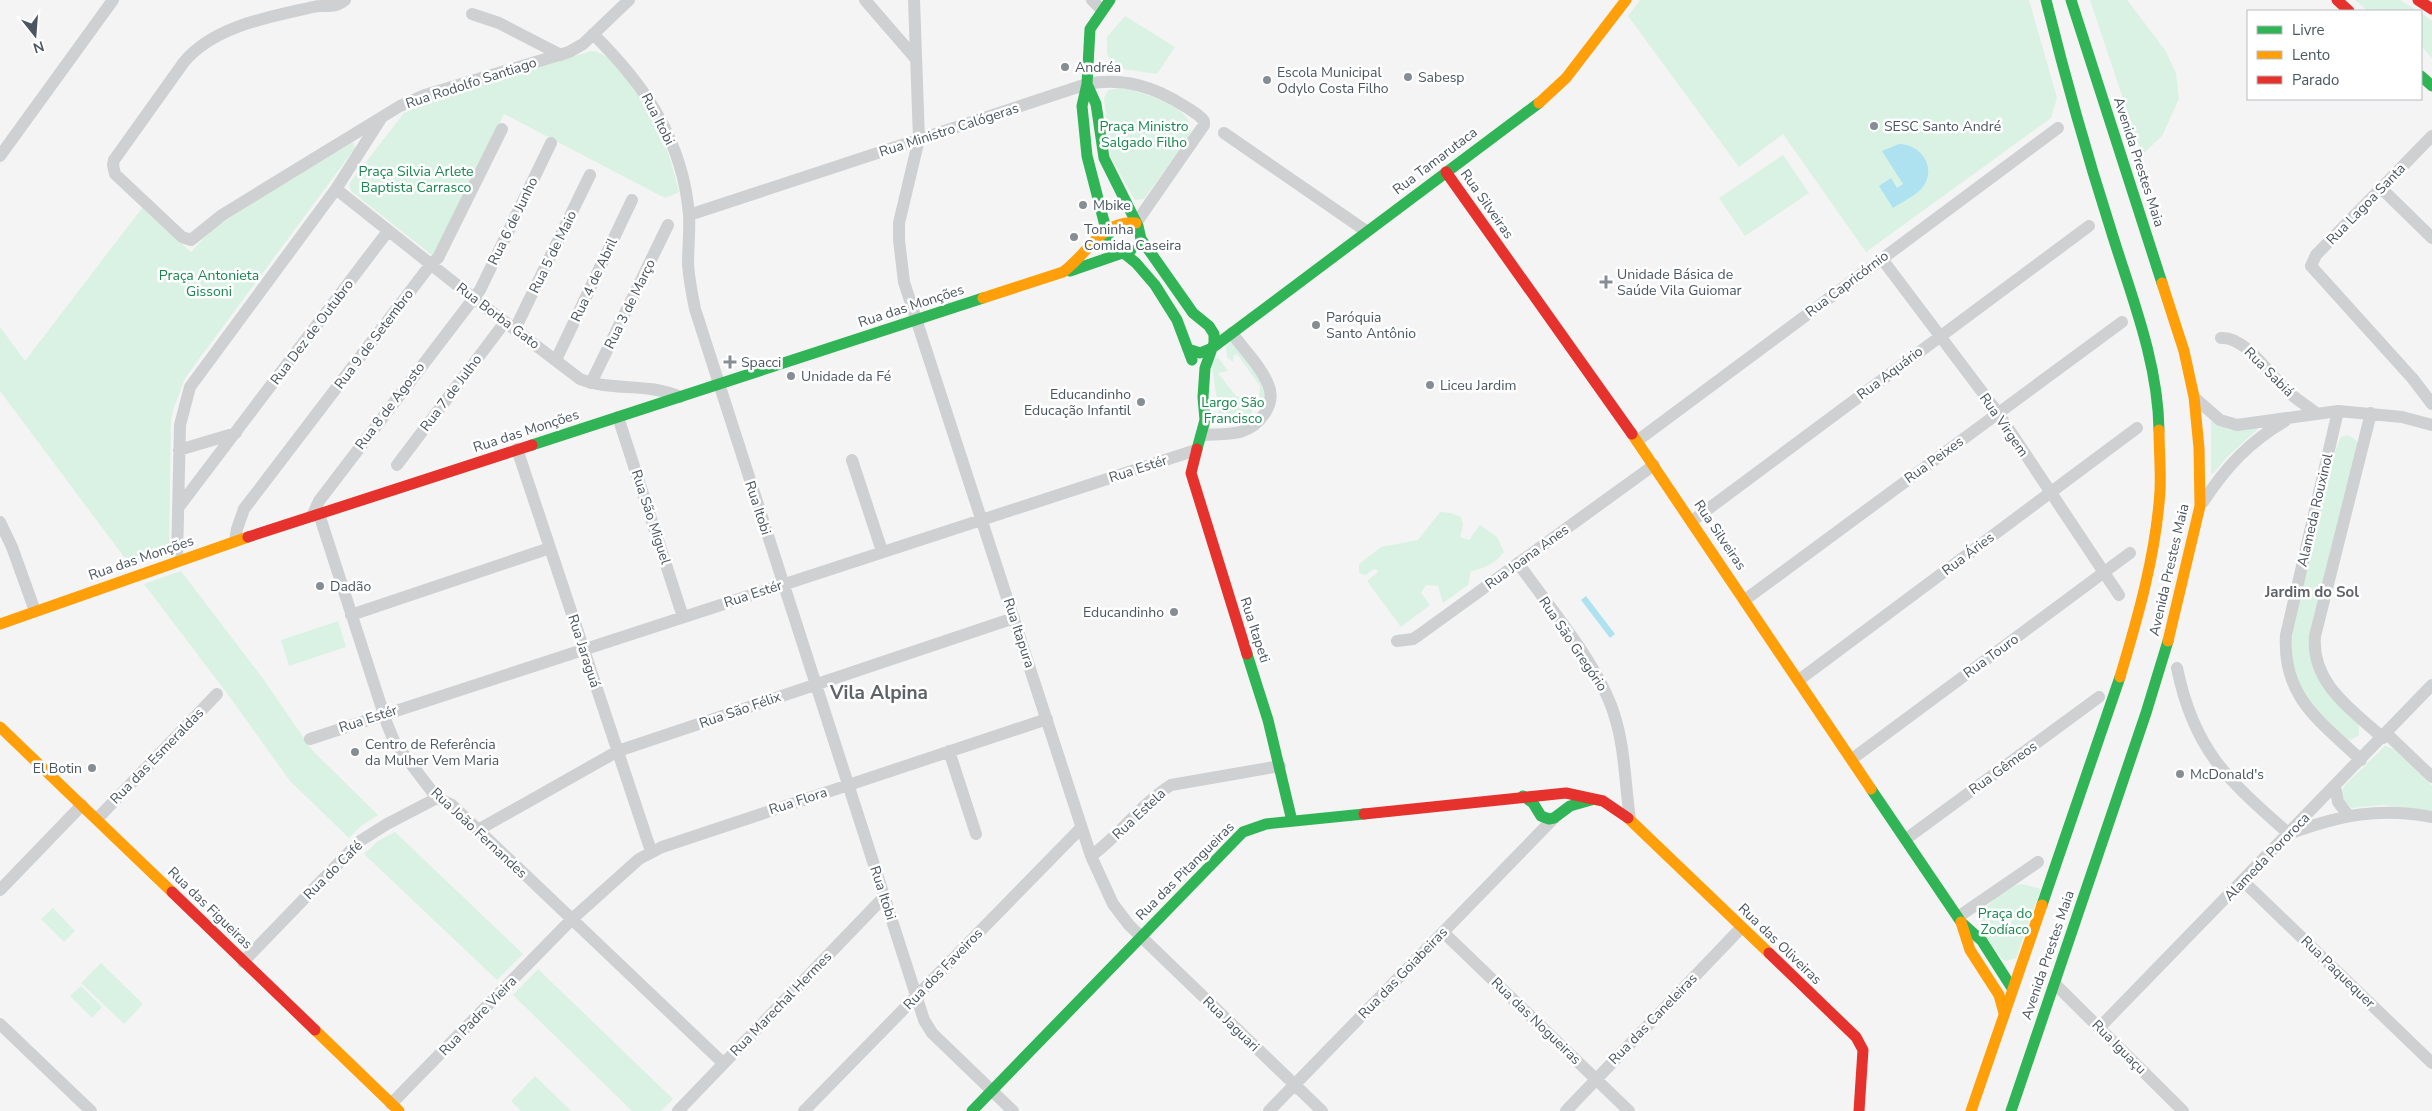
<svg xmlns="http://www.w3.org/2000/svg" width="2432" height="1111" viewBox="0 0 2432 1111" font-family="'Nunito Sans',sans-serif">
<rect width="100%" height="100%" fill="#f4f4f4"/>
<path fill="#d9f2e3" d="M1640 0H2029L2057 98 2051 118 1866 252 1783 134 1739 167 1628 16Z
M2090 0H2127L2165 50 2176 73 2179 99 2162 136 2142 155Z
M2355 0H2400L2418 11H2368Z
M2421 13 2432 21V58L2421 46Z
M1125 16 1175 47 1157 74 1122 69 1110 60 1107 53V37Z
M592 51C606 52 617 67 625 77 655 116 668 145 679 192L665 198 504 114 433 256 351 191 349 184 404 113 429 101 472 86Z
M1122 88C1141 92 1199 108 1190 135L1144 199 1135 200 1111 158 1104 98 1108 90Z
M353 142 355 148 185 378 173 410 171 421 169 553 163 548 162 555 130 565 0 391V327L25 361 142 208 191 252 216 225Z
M1783 155 1809 193 1745 236 1719 198Z
M1232 341 1267 389 1262 403 1259 401 1260 386 1237 354 1234 355 1233 362 1227 357 1226 346Z
M1218 357 1228 371 1218 373 1236 396 1251 402 1252 413 1240 423H1226L1219 414 1211 361Z
M2211 421 2230 430 2260 427 2227 457 2213 474 2211 473Z
M2348 435 2357 441V447L2309 636C2308 679 2332 696 2359 725V735L2351 740 2346 739 2319 714 2302 691 2291 659 2293 624 2336 449 2341 437Z
M1440 512 1451 513 1461 517 1463 525 1460 537 1469 540 1480 525 1497 537 1504 552C1496 562 1485 569 1471 571L1468 585 1443 603 1438 586 1426 585 1421 593 1430 605 1401 627 1367 581 1379 571 1374 569 1366 575 1359 573V564L1381 547 1418 540Z
M181 571 264 680 312 750 378 815 361 826 349 838 290 781 229 696 144 584Z
M338 621 346 647 289 666 281 640Z
M2385 746 2394 749 2432 786V811L2382 805 2352 808 2344 802 2342 792 2345 785Z
M395 832 523 954 497 980 364 854 378 841Z
M2022 884 2041 889 2016 958 2006 961 2002 959 1984 934 1980 919C1984 905 2007 885 2022 884Z
M53 908 75 931 64 942 41 919Z
M101 963 143 1004 124 1024 81 983Z
M538 969 673 1099 661 1111H632L513 995Z
M81 986 102 1007 92 1018 70 996Z
M535 1076 571 1111H521L511 1101Z"/>
<path fill="#aee2f0" d="M1899 144C1921 144 1938 168 1922 188 1915 196 1902 202 1893 208L1879 186 1891 178 1897 188 1903 184 1882 151Z
M1586 596 1615 634 1610 638 1581 600Z"/>
<g fill="none" stroke-linecap="round" stroke-linejoin="round">
<path stroke="#ced0d2" stroke-width="12" d="M345 0C333 10 326 4 313 7 269 17 214 26 184 62L114 160 113 165 115 174 182 237 191 240 222 215 400 106 425 95 569 52 583 44 629 0
M865 0 916 59
M914 0 919 139 899 223V240L904 282 1091 856 1113 904 1129 925 1322 1111
M1092 0 1102 10
M472 14 499 23 561 55
M593 34C644 84 683 140 689 215 690 231 688 248 688 264 689 280 692 294 695 309L924 1020 932 1033 1013 1111
M1224 133 1366 231
M2432 136 2316 255 2311 266 2413 379 2432 404
M0 156 113 0
M2381 188 2432 238
M336 189 472 297 580 379C612 392 648 382 680 397
M689 215 1087 84C1124 77 1155 87 1186 107 1192 111 1200 115 1204 121V125L1136 223
M1882 259 1998 413 2119 595
M515 329 590 175
M2221 338C2245 336 2269 374 2285 389 2294 398 2306 405 2316 413
M556 360 632 200
M591 383 668 225
M2196 399 2220 420 2237 425 2338 411 2402 417 2432 425
M2338 411 2286 635C2282 697 2320 721 2361 760
M2371 413 2315 636C2311 683 2351 709 2383 738
M618 417 683 617
M1202 435C1214 434 1228 435 1240 432 1260 426 1277 404 1268 384 1261 366 1243 349 1232 333
M1637 441 2058 128
M517 449 651 851
M179 450 236 433
M852 460 882 551
M397 465 505 322
M2203 502C2226 467 2249 442 2285 421
M178 508 388 231
M319 514 387 724 395 743 437 798 452 805 723 1063
M312 516 319 501 480 290 551 143
M1692 521 2089 226
M0 522 12 547 35 611
M235 541 237 529 244 509 431 264 438 258 502 129
M177 560 180 425 190 387 336 189 380 120
M1518 563C1548 606 1599 665 1614 714 1625 747 1625 785 1630 819
M1746 599 2122 322
M351 615 550 548
M1397 641 1413 639 1419 635 1654 465
M2177 668C2194 751 2228 780 2289 834
M1799 680 2137 428
M2387 734 2432 777
M310 739 1196 450
M949 751 976 834
M1852 759 2130 553
M2335 786 2338 802 2348 815
M97 819 217 694
M478 830 618 751 1014 618
M2291 833C2341 815 2379 807 2432 817
M1906 839 2099 697
M1091 856C1120 835 1141 804 1171 785L1280 766
M2243 881 2432 1063
M0 890 82 805
M1958 917 2038 862
M1443 932 1629 1111
M243 962 360 841 387 824 437 798
M2055 984 2183 1111
M0 1024 91 1111
M2100 1027 2432 685
M391 1104 571 920 639 859 662 847 1047 719
M678 1111 884 897
M804 1111 1081 828
M1269 1111 1554 818
M1566 1111 1741 928"/>
<path stroke="#30b455" stroke-width="11" d="M1110 0 1090 29 1087 84 1082 106 1087 156 1109 241 1136 263 1155 285 1177 320 1192 360
M2046 0C2065 77 2086 152 2110 227 2130 293 2158 360 2159 430
M2071 0 2162 283
M2421 76 2432 86
M1087 84 1096 104 1104 158 1138 226 1141 239 1193 313 1209 326 1214 334V343L1205 368 1203 397 1205 420 1197 449
M1070 271 1131 250
M1188 349 1200 353 1212 348 1539 103
M532 445 983 298
M1247 654 1268 720 1292 821
M1871 789 1961 922 1982 941 2012 988
M1523 796 1533 803 1541 816 1549 819 1554 818 1570 806 1591 800
M2042 905 2120 677
M972 1111 1243 832 1266 824 1364 814
M2011 1111 2146 713 2168 641"/>
<path stroke="#ff9f0a" stroke-width="11" d="M1539 103 1566 78 1626 0
M2162 283 2184 351 2194 397 2199 448 2200 506 2168 641
M983 298 1063 272C1088 254 1101 220 1136 223
M1632 434 1871 789
M0 624 248 537
M2120 677C2138 617 2156 554 2160 491 2161 471 2159 450 2159 430
M0 727 172 892
M1628 818 1769 953
M1961 922 1970 950 1999 995 2004 1013
M315 1030 399 1111
M1971 1111 2042 905"/>
<path stroke="#e5322d" stroke-width="11" d="M2337 0 2349 11
M2418 0 2432 9
M1446 172 1632 434
M1197 449 1191 473 1247 654
M248 537 532 445
M1364 814 1566 793 1603 801 1628 818
M172 892 315 1030
M1769 953 1856 1037 1863 1050 1859 1111"/>
</g>
<g fill="#868d94" stroke="#fff" stroke-width="2">
<circle cx="1065" cy="67" r="5"/>
<circle cx="1408" cy="77" r="5"/>
<circle cx="1267" cy="80" r="5"/>
<circle cx="1874" cy="126" r="5"/>
<circle cx="1083" cy="205" r="5"/>
<circle cx="1074" cy="237" r="5"/>
<path d="M1603.5 274.5h5v5h5v5h-5v5h-5v-5h-5v-5h5z"/>
<circle cx="1316" cy="325" r="5"/>
<path d="M727.5 354.5h5v5h5v5h-5v5h-5v-5h-5v-5h5z"/>
<circle cx="791" cy="376" r="5"/>
<circle cx="1430" cy="385" r="5"/>
<circle cx="1141" cy="402" r="5"/>
<circle cx="320" cy="586" r="5"/>
<circle cx="1174" cy="612" r="5"/>
<circle cx="355" cy="752" r="5"/>
<circle cx="92" cy="768" r="5"/>
<circle cx="2180" cy="774" r="5"/>
</g>
<g text-anchor="middle" dominant-baseline="central" stroke-width="5" stroke-linejoin="round" paint-order="stroke">
<g font-size="14" fill="#4a5661" stroke="#fff" text-anchor="start">
<text x="1075" y="67">Andréa</text>
<text x="1277" y="72">Escola Municipal<tspan x="1277" dy="16">Odylo Costa Filho</tspan></text>
<text x="1418" y="77">Sabesp</text>
<text x="1884" y="126">SESC Santo André</text>
<text x="1093" y="205">Mbike</text>
<text x="1084" y="229">Toninha<tspan x="1084" dy="16">Comida Caseira</tspan></text>
<text x="1617" y="274">Unidade Básica de<tspan x="1617" dy="16">Saúde Vila Guiomar</tspan></text>
<text x="1326" y="317">Paróquia<tspan x="1326" dy="16">Santo Antônio</tspan></text>
<text x="741" y="362">Spacci</text>
<text x="801" y="376">Unidade da Fé</text>
<text x="1440" y="385">Liceu Jardim</text>
<text x="1131" y="394" text-anchor="end">Educandinho<tspan x="1131" dy="16">Educação Infantil</tspan></text>
<text x="330" y="586">Dadão</text>
<text x="1164" y="612" text-anchor="end">Educandinho</text>
<text x="365" y="744">Centro de Referência<tspan x="365" dy="16">da Mulher Vem Maria</tspan></text>
<text x="82" y="768" text-anchor="end">El Botin</text>
<text x="2190" y="774">McDonald's</text>
</g>
<g font-size="14" fill="#4a5661" stroke="#fff">
<text transform="translate(471 83) rotate(-18)">Rua Rodolfo Santiago</text>
<text transform="translate(658 119) rotate(63)">Rua Itobi</text>
<text transform="translate(949 130) rotate(-18)">Rua Ministro Calógeras</text>
<text transform="translate(1435 161) rotate(-37)">Rua Tamarutaca</text>
<text transform="translate(2139 162) rotate(72)">Avenida Prestes Maia</text>
<text transform="translate(1487 204) rotate(55)">Rua Silveiras</text>
<text transform="translate(2366 204) rotate(-46)">Rua Lagoa Santa</text>
<text transform="translate(513 221) rotate(-64)">Rua 6 de Junho</text>
<text transform="translate(553 252) rotate(-64)">Rua 5 de Maio</text>
<text transform="translate(594 280) rotate(-65)">Rua 4 de Abril</text>
<text transform="translate(1847 284) rotate(-37)">Rua Capricórnio</text>
<text transform="translate(630 304) rotate(-64)">Rua 3 de Março</text>
<text transform="translate(911 306) rotate(-18)">Rua das Monções</text>
<text transform="translate(498 316) rotate(37)">Rua Borba Gato</text>
<text transform="translate(312 332) rotate(-53)">Rua Dez de Outubro</text>
<text transform="translate(374 339) rotate(-53)">Rua 9 de Setembro</text>
<text transform="translate(2269 372) rotate(45)">Rua Sabiá</text>
<text transform="translate(1890 373) rotate(-37)">Rua Aquário</text>
<text transform="translate(451 393) rotate(-53)">Rua 7 de Julho</text>
<text transform="translate(390 406) rotate(-53)">Rua 8 de Agosto</text>
<text transform="translate(2004 425) rotate(55)">Rua Virgem</text>
<text transform="translate(526 431) rotate(-18)">Rua das Monções</text>
<text transform="translate(1934 460) rotate(-36)">Rua Peixes</text>
<text transform="translate(1138 469) rotate(-18)">Rua Estér</text>
<text transform="translate(758 508) rotate(72)">Rua Itobi</text>
<text transform="translate(2315 510) rotate(-77)">Alameda Rouxinol</text>
<text transform="translate(651 517) rotate(72)">Rua São Miguel</text>
<text transform="translate(1720 535) rotate(56)">Rua Silveiras</text>
<text transform="translate(1968 554) rotate(-37)">Rua Áries</text>
<text transform="translate(1527 557) rotate(-36)">Rua Joana Anes</text>
<text transform="translate(141 558) rotate(-19)">Rua das Monções</text>
<text transform="translate(2169 570) rotate(-77)">Avenida Prestes Maia</text>
<text transform="translate(753 594) rotate(-18)">Rua Estér</text>
<text transform="translate(1255 630) rotate(72)">Rua Itapeti</text>
<text transform="translate(1019 633) rotate(72)">Rua Itapura</text>
<text transform="translate(1573 644) rotate(56)">Rua São Gregório</text>
<text transform="translate(584 651) rotate(72)">Rua Jaraguá</text>
<text transform="translate(1991 656) rotate(-36)">Rua Touro</text>
<text transform="translate(740 710) rotate(-19)">Rua São Félix</text>
<text transform="translate(368 719) rotate(-18)">Rua Estér</text>
<text transform="translate(157 756) rotate(-46)">Rua das Esmeraldas</text>
<text transform="translate(2003 768) rotate(-36)">Rua Gêmeos</text>
<text transform="translate(798 801) rotate(-18)">Rua Flora</text>
<text transform="translate(1139 814) rotate(-43)">Rua Estela</text>
<text transform="translate(479 833) rotate(43)">Rua João Fernandes</text>
<text transform="translate(2267 857) rotate(-46)">Alameda Pororoca</text>
<text transform="translate(333 870) rotate(-45)">Rua do Café</text>
<text transform="translate(1185 871) rotate(-45)">Rua das Pitangueiras</text>
<text transform="translate(883 893) rotate(72)">Rua Itobi</text>
<text transform="translate(210 908) rotate(44)">Rua das Figueiras</text>
<text transform="translate(1780 944) rotate(44)">Rua das Oliveiras</text>
<text transform="translate(2048 955) rotate(-71)">Avenida Prestes Maia</text>
<text transform="translate(943 969) rotate(-46)">Rua dos Faveiros</text>
<text transform="translate(2338 972) rotate(44)">Rua Paquequer</text>
<text transform="translate(1403 973) rotate(-46)">Rua das Goiabeiras</text>
<text transform="translate(781 1004) rotate(-46)">Rua Marechal Hermes</text>
<text transform="translate(478 1016) rotate(-46)">Rua Padre Vieira</text>
<text transform="translate(1653 1019) rotate(-46)">Rua das Caneleiras</text>
<text transform="translate(1536 1021) rotate(44)">Rua das Nogueiras</text>
<text transform="translate(1231 1024) rotate(44)">Rua Jaguari</text>
<text transform="translate(2119 1047) rotate(45)">Rua Iguaçu</text>
</g>
<g font-size="14" fill="#17864f" stroke="#fff">
<text x="1144" y="126">Praça Ministro<tspan x="1144" dy="16">Salgado Filho</tspan></text>
<text x="416" y="171">Praça Silvia Arlete<tspan x="416" dy="16">Baptista Carrasco</tspan></text>
<text x="209" y="275">Praça Antonieta<tspan x="209" dy="16">Gissoni</tspan></text>
<text x="1233" y="402">Largo São<tspan x="1233" dy="16">Francisco</tspan></text>
<text x="2005" y="913">Praça do<tspan x="2005" dy="16">Zodíaco</tspan></text>
</g>
<g font-size="15" font-weight="bold" fill="#5f6368" stroke="#fff">
<text x="2312" y="592">Jardim do Sol</text>
</g>
<g font-size="19" font-weight="bold" fill="#5f6368" stroke="#fff">
<text x="879" y="693">Vila Alpina</text>
</g>
</g>
<rect x="2247" y="10" width="175" height="90" fill="#ffffff" stroke="#b7bbc0"/>
<rect x="2257" y="26" width="25" height="8" fill="#30b455" stroke="#b7bbc0"/>
<text x="2292" y="35" font-size="15" fill="#4a5661">Livre</text>
<rect x="2257" y="51" width="25" height="8" fill="#ff9f0a" stroke="#b7bbc0"/>
<text x="2292" y="60" font-size="15" fill="#4a5661">Lento</text>
<rect x="2257" y="76" width="25" height="8" fill="#e5322d" stroke="#b7bbc0"/>
<text x="2292" y="85" font-size="15" fill="#4a5661">Parado</text>
<g transform="translate(35 35) rotate(163)" stroke="#ffffff" stroke-width="4" paint-order="stroke">
<path d="M0-4L9 19L0 12L-9 19Z" fill="#4a5661"/>
<text y="-8" font-size="14" font-weight="bold" text-anchor="middle" fill="#4a5661">N</text>
</g>
</svg>
